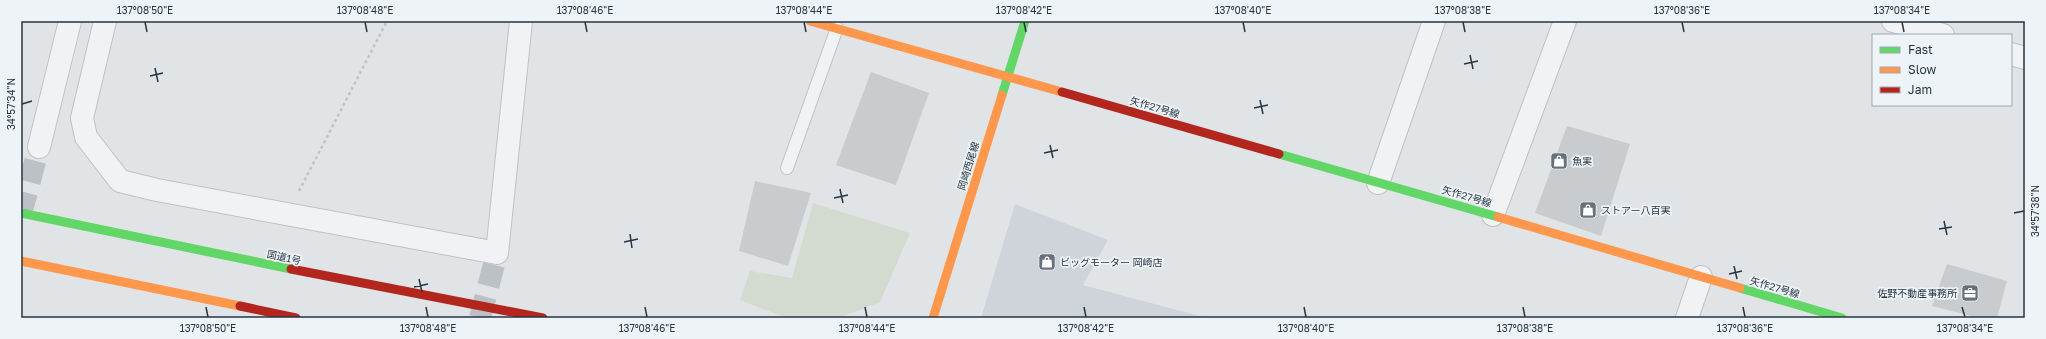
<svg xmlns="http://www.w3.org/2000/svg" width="2046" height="339" viewBox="0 0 2046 339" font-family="'Golos Text','Noto Sans JP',sans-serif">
<rect width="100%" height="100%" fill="#e1e4e6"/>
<path fill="#ced4da" d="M1015 204 1108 240 1083 285 1207 318H981Z"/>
<path fill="#d3dbd1" d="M813 203 910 233 880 302 839 318H786L740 300 750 271 792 278Z"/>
<path fill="#c9cccf" d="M871 72 929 93 896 185 836 165Z
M1567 126 1630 144 1601 236 1535 213Z
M755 181 811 193 788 266 739 251Z
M1947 264 2007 281 1997 318H1979L1932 306Z"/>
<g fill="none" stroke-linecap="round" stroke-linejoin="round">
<path stroke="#bcc1c5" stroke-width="22" stroke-dasharray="22 11" stroke-linecap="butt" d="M21 214 39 147
M480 318 497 253"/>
<defs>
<path id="lane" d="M787 168 837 28"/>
<path id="street" d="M105 21 82 118 86 137 120 181 157 190 497 253 521 21
M1893 21 1943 35
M2011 54 2025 58
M39 147 70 21
M1378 183 1434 21
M1493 215 1565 21
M1687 318 1701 277"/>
</defs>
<use href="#lane" stroke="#bfc2c4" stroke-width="14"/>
<use href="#street" stroke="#bfc2c4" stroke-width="24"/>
<path stroke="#bfc4c6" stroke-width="2.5" stroke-dasharray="3 3" stroke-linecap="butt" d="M299 191 387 21"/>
<use href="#lane" stroke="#f0f2f3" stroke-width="12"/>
<use href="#street" stroke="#f0f2f3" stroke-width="22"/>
<path stroke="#63d668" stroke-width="9" d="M1002 95 1025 21
M1279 154 1498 217
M21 213 291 269
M1740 288 1842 318"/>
<path stroke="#ff974d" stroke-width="9" d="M810 21 1062 92
M1498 217 1740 288
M21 261 240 306
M933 318 1002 95"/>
<path stroke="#b3261e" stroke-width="9" d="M1062 92 1279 154
M291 269 543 318
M240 306 296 318"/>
</g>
<path fill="none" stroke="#263542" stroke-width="1.5" d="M145 22 147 32M365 22 367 32M585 22 587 32M804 22 806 32M1024 22 1026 32M1243 22 1245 32M1463 22 1465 32M1682 22 1684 32M1902 22 1904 32M1470 55 1473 69M1464 64 1478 61M155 68 158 82M150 76 163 73M1260 100 1263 114M22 104 32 101M1254 108 1268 105M1050 145 1053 158M1044 153 1058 150M840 189 843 203M834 198 848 195M2014 213 2024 211M1944 221 1947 235M1939 229 1952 227M630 234 632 248M624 242 638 239M1734 266 1737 279M1729 274 1742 271M419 279 422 292M414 287 428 284M206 307 208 317M426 307 428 317M645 307 647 317M865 307 867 317M1084 307 1086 317M1304 307 1306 317M1523 307 1525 317M1743 307 1745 317M1962 307 1965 317"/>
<defs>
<symbol id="shop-square" viewBox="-11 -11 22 22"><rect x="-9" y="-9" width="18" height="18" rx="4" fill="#67727b" stroke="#eef3f7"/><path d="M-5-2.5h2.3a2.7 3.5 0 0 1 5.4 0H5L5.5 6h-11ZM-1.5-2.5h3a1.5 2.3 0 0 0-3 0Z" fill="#fff"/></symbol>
<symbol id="office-square" viewBox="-11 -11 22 22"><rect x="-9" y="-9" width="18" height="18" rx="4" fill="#67727b" stroke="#eef3f7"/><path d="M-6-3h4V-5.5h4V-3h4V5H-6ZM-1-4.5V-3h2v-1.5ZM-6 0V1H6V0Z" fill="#fff"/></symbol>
</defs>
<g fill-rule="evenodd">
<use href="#shop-square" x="1549" y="151" width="20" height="20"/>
<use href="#shop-square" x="1578" y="200" width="20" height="20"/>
<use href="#shop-square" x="1037" y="252" width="20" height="20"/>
<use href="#office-square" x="1960" y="283" width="20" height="20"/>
</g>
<g text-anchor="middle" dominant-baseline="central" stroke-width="3.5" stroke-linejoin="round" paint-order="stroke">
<g font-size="10" fill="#263542" stroke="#eef3f7">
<text transform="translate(1155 107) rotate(16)">矢作27号線</text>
<text transform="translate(968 166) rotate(-73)">岡崎西尾線</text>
<text transform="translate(1467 196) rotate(16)">矢作27号線</text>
<text transform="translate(284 257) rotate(12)">国道1号</text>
<text transform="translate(1775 287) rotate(16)">矢作27号線</text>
</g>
<g font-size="10" fill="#263542" stroke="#eef3f7" text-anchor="start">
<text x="1572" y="161">魚実</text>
<text x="1601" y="210">ストアー八百実</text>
<text x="1060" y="262">ビッグモーター 岡崎店</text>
<text x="1957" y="293" text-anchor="end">佐野不動産事務所</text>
</g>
</g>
<rect width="2046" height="339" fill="none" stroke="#eef3f7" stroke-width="44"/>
<rect x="1872" y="34" width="140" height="72" fill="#eef3f7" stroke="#9ea7af"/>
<rect x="1880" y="47" width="20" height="6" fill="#63d668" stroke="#9ea7af"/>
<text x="1908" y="54" font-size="12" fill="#263542">Fast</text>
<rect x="1880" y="67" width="20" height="6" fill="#ff974d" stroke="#9ea7af"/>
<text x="1908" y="74" font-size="12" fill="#263542">Slow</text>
<rect x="1880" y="87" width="20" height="6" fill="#b3261e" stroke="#9ea7af"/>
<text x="1908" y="94" font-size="12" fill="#263542">Jam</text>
<rect x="22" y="22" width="2002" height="295" fill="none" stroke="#263542" stroke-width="1.5"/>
<g font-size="10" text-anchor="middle" fill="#263542">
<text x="145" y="14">137°08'50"E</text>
<text x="365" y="14">137°08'48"E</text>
<text x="585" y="14">137°08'46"E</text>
<text x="804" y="14">137°08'44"E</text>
<text x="1024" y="14">137°08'42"E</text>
<text x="1243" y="14">137°08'40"E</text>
<text x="1463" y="14">137°08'38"E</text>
<text x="1682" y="14">137°08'36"E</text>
<text x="1902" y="14">137°08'34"E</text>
<text transform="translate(11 104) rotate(-90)" y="4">34°57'34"N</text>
<text transform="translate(2035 211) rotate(-90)" y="4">34°57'38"N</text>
<text x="208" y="332">137°08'50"E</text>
<text x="428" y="332">137°08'48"E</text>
<text x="647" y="332">137°08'46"E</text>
<text x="867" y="332">137°08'44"E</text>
<text x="1086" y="332">137°08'42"E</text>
<text x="1306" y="332">137°08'40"E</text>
<text x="1525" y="332">137°08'38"E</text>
<text x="1745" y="332">137°08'36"E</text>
<text x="1965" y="332">137°08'34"E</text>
</g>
</svg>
